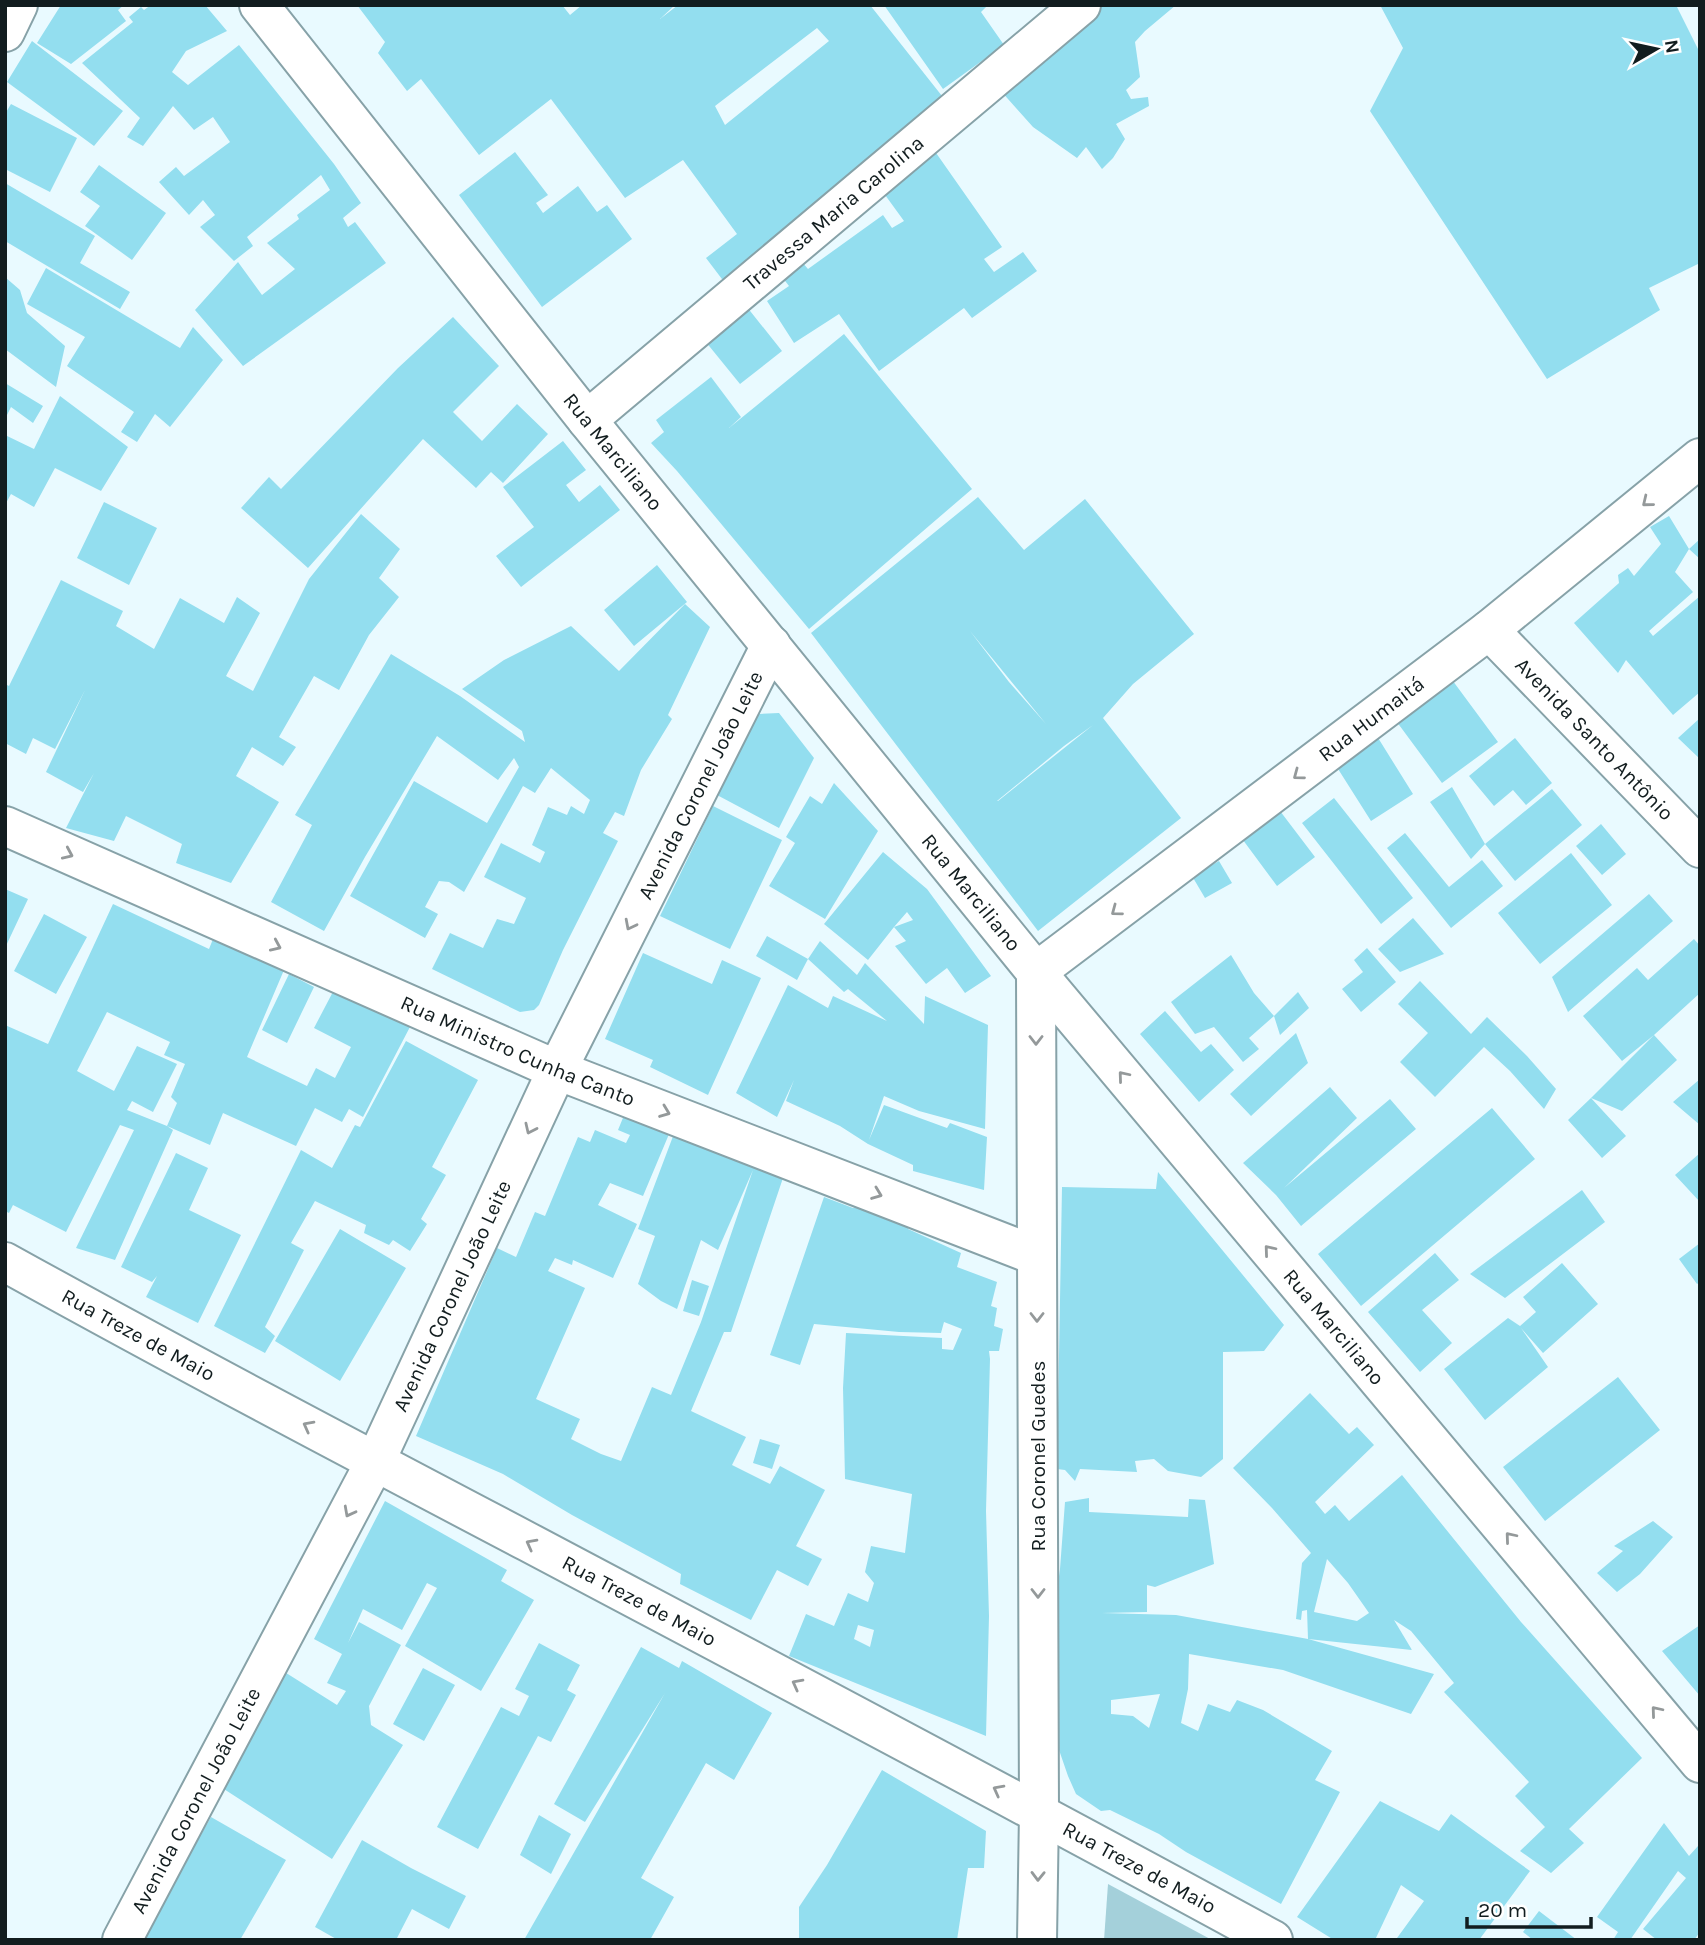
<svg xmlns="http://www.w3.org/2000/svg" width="1705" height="1945" viewBox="0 0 1705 1945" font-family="Karla,sans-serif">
<rect width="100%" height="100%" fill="#e9faff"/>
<path fill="#a4d0da" d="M1108 1884 1212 1940H1104Z"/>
<path fill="#93deef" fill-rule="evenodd" d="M61 5H124L118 10 126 21 71 64 37 43Z
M151 5H205L227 31 186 51 172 72 188 85 239 45 334 164 361 203 343 218 348 227 355 222 386 263 243 366 195 310 238 262 262 295 295 269 267 243 299 219 297 215 330 190 321 175 247 237 253 246 234 261 200 227 215 215 203 200 189 215 159 182 176 167 184 176 230 142 213 117 194 130 173 106 143 146 127 137 140 118 82 63 133 22 129 17 141 7 144 10Z
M357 5H562L570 15 582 5H675L660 19 678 5H870L942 96 792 223 728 287 706 258 737 234 683 160 625 198 551 99 479 155 421 79 407 91 378 53 385 42ZM817 28 829 41 725 125 715 106Z
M884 5H988L981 12 1004 45 943 89Z
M1103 5H1176L1145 31 1135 42 1140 77 1126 90 1131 99 1148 97 1149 106 1116 124 1125 139 1113 158 1102 169 1086 147 1077 158 1033 127 1000 90 1036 66Z
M1380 5H1676L1700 53V263L1649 288 1660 310 1547 379 1370 111 1403 48Z
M32 41 123 111 94 146 7 82Z
M11 104 77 138 50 192 5 169V114Z
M934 150 1002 247 984 259 994 272 1023 252 1037 271 972 318 964 308 879 371 839 314 794 343 767 301 789 286 782 277 802 262 808 269 883 215 892 228 904 221 880 188Z
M515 152 548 195 536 203 543 213 578 186 597 212 607 205 632 239 542 307 459 195Z
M99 165 166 213 132 260 85 226 100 206 80 192Z
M5 183 95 236 80 263 130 292 120 309 5 241Z
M46 268 180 348 193 327 223 360 170 427 155 414 137 442 121 432 134 412 67 366 85 337 27 304Z
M5 277 20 290 27 313 65 346 56 387 5 349Z
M743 302 782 351 740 384 701 336Z
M453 317 499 366 453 412 482 441 517 404 548 434 503 483 491 472 476 488 423 439 308 568 241 508 269 477 281 489 398 368Z
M844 334 972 489 809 629 677 471 651 443 664 432 656 420 711 377 741 417 729 428Z
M5 383 43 406 33 423 11 407 5 419Z
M60 396 128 447 101 491 55 468 34 507 11 494 5 505V435L34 449Z
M563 441 586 470 566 485 579 502 600 485 620 510 521 587 496 556 534 527 503 487Z
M978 497 1024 550 1085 499 1194 634 1133 684 1103 718 1181 818 1038 931 811 633ZM970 631 1046 724 1009 682ZM1093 725 998 801H997L1064 746Z
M104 502 157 528 129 585 77 558Z
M361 514 400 549 379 578 399 597 369 635 339 690 314 676 279 737 296 747 283 766 252 747 236 776 279 802 231 883 176 863 182 844 126 816 114 841 66 828 94 773 83 792 46 772 85 690 55 749 33 738 26 754 5 743V684L9 686 61 580 123 611 116 626 154 649 180 598 224 623 237 597 260 613 226 676 253 691 309 579Z
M1669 516 1689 549 1675 572 1693 592 1649 631 1653 636 1700 596V692L1673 715 1626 660 1618 673 1574 623 1619 583 1618 575 1628 568 1634 576 1661 544 1650 527Z
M1700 539V559L1689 549Z
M657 565 687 602 634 646 604 610Z
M685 604 710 627 668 715 672 719 641 770 624 816 615 812 603 833 618 841 563 950 539 1005 534 1010 520 1012 432 969 450 933 483 948 497 919 514 924 526 898 484 877 501 843 540 863 545 852 532 845 548 807 567 815 571 806 584 814 590 800 551 768 535 793 523 786 464 892 449 882 439 881 425 907 438 914 425 938 350 896 414 781 487 823 519 767 514 758 498 780 437 736 365 857 324 931 271 902 312 825 295 815 391 654 460 696 525 742 522 731 462 689 504 660 571 626 619 671Z
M1447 673 1498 742 1442 783 1391 714Z
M779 713 814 758 779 828 717 795 759 714Z
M1700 718V759L1678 738Z
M1375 733 1413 794 1371 821 1333 761Z
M1515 738 1552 783 1526 805 1513 790 1494 806 1469 776Z
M834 783 878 831 825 919 769 886 795 843 786 837 810 796 822 804Z
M1452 787 1485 844 1471 859 1430 802Z
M1552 789 1582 825 1515 881 1485 844Z
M1334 798 1413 898 1381 924 1302 823Z
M713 806 782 840 730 949 660 916Z
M1277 807 1315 857 1277 886 1240 836Z
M1601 824 1626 854 1602 875 1576 846Z
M1405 833 1449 887 1482 860 1503 886 1451 928 1387 848Z
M883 852 927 889 991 976 965 993 947 968 926 984 895 946 906 941 894 927 868 960 824 924ZM907 912 913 920 894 927Z
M1571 853 1612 905 1540 964 1498 913Z
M1219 861 1232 883 1205 898 1192 876Z
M5 889 28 899 5 948Z
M1649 894 1673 921 1568 1012 1552 977Z
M113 904 209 949 213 939 284 970 247 1057 307 1086 316 1068 335 1078 351 1047 314 1028 336 986 411 1025 363 1117 349 1109 342 1122 315 1108 296 1146 223 1113 210 1145 167 1126 173 1130 115 1260 76 1248 134 1130 120 1125 66 1232 13 1205 9 1213 5 1211V1025L48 1044ZM107 1012 170 1042 164 1055 185 1064 171 1097 177 1103 167 1126 127 1110 132 1101 153 1112 177 1064 137 1046 114 1091 77 1071Z
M44 914 87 937 56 994 14 971Z
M1413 918 1444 954 1400 972 1378 949Z
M767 936 808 959 797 980 756 956Z
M1694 939 1700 946V993L1654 1035 1622 1061 1583 1016 1637 968 1648 980Z
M820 941 857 975 865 963 924 1024 925 996 988 1025 985 1129 919 1111 884 1096 869 1140 884 1105 947 1128 950 1123 987 1137 984 1190 913 1171V1165L868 1144 840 1126 786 1101 794 1080 777 1117 736 1093 788 985 828 1008 833 996 887 1021 848 989 844 992 808 959Z
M1367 948 1396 982 1361 1012 1342 989 1363 972 1354 960Z
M643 953 712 984 722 960 761 978 708 1095 650 1067 653 1060 605 1039Z
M1231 955 1254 993 1274 1016 1249 1038 1259 1049 1243 1062 1214 1027 1195 1034 1171 1002Z
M289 974 314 987 287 1043 262 1030Z
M1420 981 1471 1034 1487 1017 1527 1056 1556 1089 1544 1109 1510 1071 1484 1047 1435 1097 1400 1062 1428 1033 1398 1004Z
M1298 992 1309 1008 1280 1035 1274 1016Z
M1165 1011 1201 1052 1211 1044 1234 1070 1199 1102 1140 1034Z
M1296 1033 1308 1063 1251 1116 1230 1094Z
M1654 1035 1677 1060 1622 1111 1591 1098Z
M406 1041 478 1080 432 1167 446 1175 421 1219 427 1224 410 1251 393 1240 389 1245 364 1233 366 1225 315 1201 291 1243 304 1250 265 1327 275 1336 265 1353 214 1326 301 1150 332 1168 355 1125 360 1127Z
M1700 1079V1125L1673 1102Z
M1330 1087 1357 1118 1284 1188 1390 1099 1416 1129 1301 1226 1276 1195 1243 1163Z
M1591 1098 1626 1136 1602 1158 1568 1120Z
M627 1108 672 1127 643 1196 610 1183 598 1205 637 1224 613 1278 573 1260 572 1265 555 1258 548 1271 585 1288 536 1399 580 1419 571 1439 601 1454 621 1461 652 1387 671 1395 701 1322 753 1170 718 1250 701 1240 677 1309 661 1301 638 1284 655 1236 638 1229 675 1131 784 1175 731 1332H724L691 1411 746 1437 732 1465 770 1484 780 1466 825 1490 796 1546 822 1559 808 1586 777 1570 751 1620 680 1584 681 1574 572 1515 503 1474 416 1436 497 1248 516 1257 535 1212 545 1216 578 1137 590 1142 595 1130 626 1143 630 1135 618 1130Z
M1492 1108 1535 1159 1361 1306 1318 1254Z
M176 1153 208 1168 189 1210 241 1235 198 1323 146 1297 157 1276 152 1282 121 1267Z
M1700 1153V1202L1675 1175Z
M1158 1172 1284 1325 1264 1351 1223 1352V1459L1201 1477 1168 1471 1154 1459 1135 1461 1137 1472 1080 1469 1075 1481 1065 1470 1057 1469 1062 1187 1156 1189Z
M1582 1190 1605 1222 1505 1298 1470 1274Z
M824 1197 853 1208 864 1203 911 1222 908 1229 961 1253 957 1267 997 1282 991 1306 997 1308 994 1326 1003 1329 999 1351H989L990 1359 986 1511 989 1616 986 1736 789 1656 806 1614 834 1626 848 1593 868 1602 874 1583 865 1572 871 1546 905 1553 912 1494 845 1479 843 1388 846 1333 942 1338V1349L953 1350 962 1329 944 1322 941 1333 899 1332 814 1324 800 1365 770 1355ZM858 1625 874 1630 870 1647 854 1639Z
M340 1229 406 1268 340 1381 275 1341Z
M1700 1243V1282L1697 1284 1679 1259Z
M1435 1253 1459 1280 1422 1310 1452 1343 1420 1372 1368 1312Z
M1562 1263 1598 1304 1543 1353 1521 1328 1548 1367 1485 1420 1444 1369 1508 1318 1520 1326 1536 1312 1523 1297Z
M692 1280 709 1286 699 1316 683 1311Z
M1618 1377 1660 1430 1545 1521 1503 1467Z
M1310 1393 1349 1434 1357 1427 1374 1445 1315 1502 1325 1514 1335 1505 1349 1521 1402 1475 1521 1622 1642 1758 1569 1829 1584 1843 1551 1873 1520 1851 1545 1827 1515 1796 1529 1782 1444 1692 1454 1683 1411 1631 1394 1620 1412 1650 1308 1639 1434 1674 1411 1714 1283 1670 1189 1654 1188 1689 1181 1723 1198 1731 1208 1704 1230 1712 1237 1700 1263 1710 1332 1751 1315 1780 1340 1792 1281 1904 1186 1852 1159 1834 1110 1810 1101 1811 1076 1794 1068 1776 1058 1747 1053 1708 1054 1612 1060 1569 1065 1502 1089 1498V1512L1188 1517 1189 1499 1205 1500 1214 1564 1155 1587 1147 1585V1612L1102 1613 1176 1615 1308 1639 1307 1610 1302 1611 1301 1620 1296 1619 1302 1563 1311 1553 1272 1508 1233 1468ZM1327 1559 1348 1583 1369 1613 1357 1621 1314 1612ZM1160 1694 1149 1728 1133 1716 1111 1714V1700Z
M760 1439 780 1445 772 1469 753 1463Z
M385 1501 507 1570 501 1581 534 1600 481 1691 405 1646 437 1588 427 1583 402 1630 363 1609 348 1643 359 1622 401 1645 369 1706 371 1725 403 1745 332 1859 213 1782 283 1671 337 1705 346 1691 327 1683 342 1654 314 1639Z
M1653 1521 1673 1537 1640 1574 1617 1592 1597 1573 1623 1551 1614 1546Z
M1700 1625V1696L1662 1651Z
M539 1643 580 1665 567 1690 576 1695 551 1742 538 1736 478 1849 437 1827 501 1707 519 1716 529 1696 515 1689Z
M641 1647 679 1668 682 1661 772 1713 734 1780 706 1763 641 1878 674 1897 650 1940H524L665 1693 585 1822 554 1804Z
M423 1668 455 1685 424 1741 393 1724Z
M882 1770 986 1831 984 1868H968L957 1940H799V1907L827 1865Z
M1380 1801 1439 1831 1451 1814 1530 1871 1479 1940H1400L1397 1938 1424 1901 1401 1885 1375 1940H1334L1297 1917Z
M539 1815 571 1834 551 1874 520 1855Z
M211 1817 286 1860 240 1940H141Z
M1664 1823 1689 1856 1698 1846 1700 1848V1932L1694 1940H1657L1643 1929 1686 1878 1678 1871 1630 1940H1613L1618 1932 1597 1917Z
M362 1840 411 1868 466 1896 449 1929 412 1909 396 1940H338L315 1927Z
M1539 1911 1577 1940H1533L1523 1932Z"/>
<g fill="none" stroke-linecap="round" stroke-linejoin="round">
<defs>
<g id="minor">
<path id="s1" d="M587 420 1081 5"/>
<path id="s2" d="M5 826 557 1070 1037 1256"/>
</g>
<g id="tertiary">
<path id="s3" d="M259 5 587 420 1036 972 1700 1763"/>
<path d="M5 32 18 5"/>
<path id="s4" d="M5 1262C178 1358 353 1450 528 1542 777 1674 1026 1805 1273 1940"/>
<path id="s5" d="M122 1940 375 1462 557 1070 771 645"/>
<path id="s6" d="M1037 1940 1039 1812 1036 972 1489 630"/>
</g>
<g id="secondary">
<path id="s7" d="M1700 458 1489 630 1700 848"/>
</g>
</defs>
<use href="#minor" stroke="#87a2a8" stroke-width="42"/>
<use href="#tertiary" stroke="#87a2a8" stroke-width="42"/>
<use href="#secondary" stroke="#87a2a8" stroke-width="42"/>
<use href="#minor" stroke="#fff" stroke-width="38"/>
<use href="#tertiary" stroke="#fff" stroke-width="38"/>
<use href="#secondary" stroke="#fff" stroke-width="38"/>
</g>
<defs><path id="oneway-chevron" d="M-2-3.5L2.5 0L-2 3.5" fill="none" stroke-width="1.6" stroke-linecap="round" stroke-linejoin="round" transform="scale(1.75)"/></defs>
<g stroke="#94999a">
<use href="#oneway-chevron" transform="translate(1647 502) rotate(141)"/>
<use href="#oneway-chevron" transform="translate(1298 775) rotate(143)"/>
<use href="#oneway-chevron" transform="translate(68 854) rotate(24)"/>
<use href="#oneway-chevron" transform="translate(1116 911) rotate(143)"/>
<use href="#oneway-chevron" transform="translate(630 925) rotate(117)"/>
<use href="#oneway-chevron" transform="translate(276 946) rotate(24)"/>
<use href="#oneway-chevron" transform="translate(1036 1040) rotate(90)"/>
<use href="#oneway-chevron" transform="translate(1123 1076) rotate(-130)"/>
<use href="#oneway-chevron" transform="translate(665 1112) rotate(21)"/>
<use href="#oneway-chevron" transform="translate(530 1129) rotate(115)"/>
<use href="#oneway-chevron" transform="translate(877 1194) rotate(21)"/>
<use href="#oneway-chevron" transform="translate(1269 1250) rotate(-130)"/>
<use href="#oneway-chevron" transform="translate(1037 1317) rotate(90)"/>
<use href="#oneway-chevron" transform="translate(308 1426) rotate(-152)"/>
<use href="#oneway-chevron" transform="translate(349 1512) rotate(118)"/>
<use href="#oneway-chevron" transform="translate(1510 1537) rotate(-130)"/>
<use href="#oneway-chevron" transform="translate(531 1544) rotate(-152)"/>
<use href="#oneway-chevron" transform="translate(1038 1593) rotate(90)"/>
<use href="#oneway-chevron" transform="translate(797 1684) rotate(-152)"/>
<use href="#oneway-chevron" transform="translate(1656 1711) rotate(-130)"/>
<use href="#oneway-chevron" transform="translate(998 1790) rotate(-152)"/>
<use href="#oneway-chevron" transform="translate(1038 1876) rotate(91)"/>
</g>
<g text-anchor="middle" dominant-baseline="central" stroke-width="6" stroke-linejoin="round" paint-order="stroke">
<g font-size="21" fill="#121d1f" stroke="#fff">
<text stroke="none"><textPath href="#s1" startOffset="322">Travessa Maria Carolina</textPath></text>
<text stroke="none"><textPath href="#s3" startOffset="570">Rua Marciliano</textPath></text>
<text stroke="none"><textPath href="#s6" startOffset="1388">Rua Humaitá</textPath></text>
<text stroke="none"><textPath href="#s7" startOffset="424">Avenida Santo Antônio</textPath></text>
<text stroke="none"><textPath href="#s5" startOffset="1292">Avenida Coronel João Leite</textPath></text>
<text stroke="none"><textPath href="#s3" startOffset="1138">Rua Marciliano</textPath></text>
<text stroke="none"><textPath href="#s2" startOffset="560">Rua Ministro Cunha Canto</textPath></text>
<text stroke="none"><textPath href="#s5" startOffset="724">Avenida Coronel João Leite</textPath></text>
<text stroke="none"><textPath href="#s3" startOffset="1704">Rua Marciliano</textPath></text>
<text stroke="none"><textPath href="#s4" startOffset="152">Rua Treze de Maio</textPath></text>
<text transform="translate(1038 1456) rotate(-90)">Rua Coronel Guedes</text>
<text stroke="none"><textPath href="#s4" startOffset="719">Rua Treze de Maio</textPath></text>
<text stroke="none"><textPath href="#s5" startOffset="158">Avenida Coronel João Leite</textPath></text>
<text stroke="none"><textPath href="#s4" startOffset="1286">Rua Treze de Maio</textPath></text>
</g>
</g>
<rect width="1705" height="1945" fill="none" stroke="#121d1f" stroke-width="14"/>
<g transform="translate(1656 49) rotate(81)" stroke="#ffffff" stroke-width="5" paint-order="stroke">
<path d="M0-5L12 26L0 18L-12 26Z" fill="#121d1f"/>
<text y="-10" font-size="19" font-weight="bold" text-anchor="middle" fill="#121d1f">N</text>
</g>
<path d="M1467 1917v10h124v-10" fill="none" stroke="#121d1f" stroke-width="3.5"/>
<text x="1478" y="1917" font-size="21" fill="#121d1f" stroke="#ffffff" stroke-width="5" paint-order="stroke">20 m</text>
</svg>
